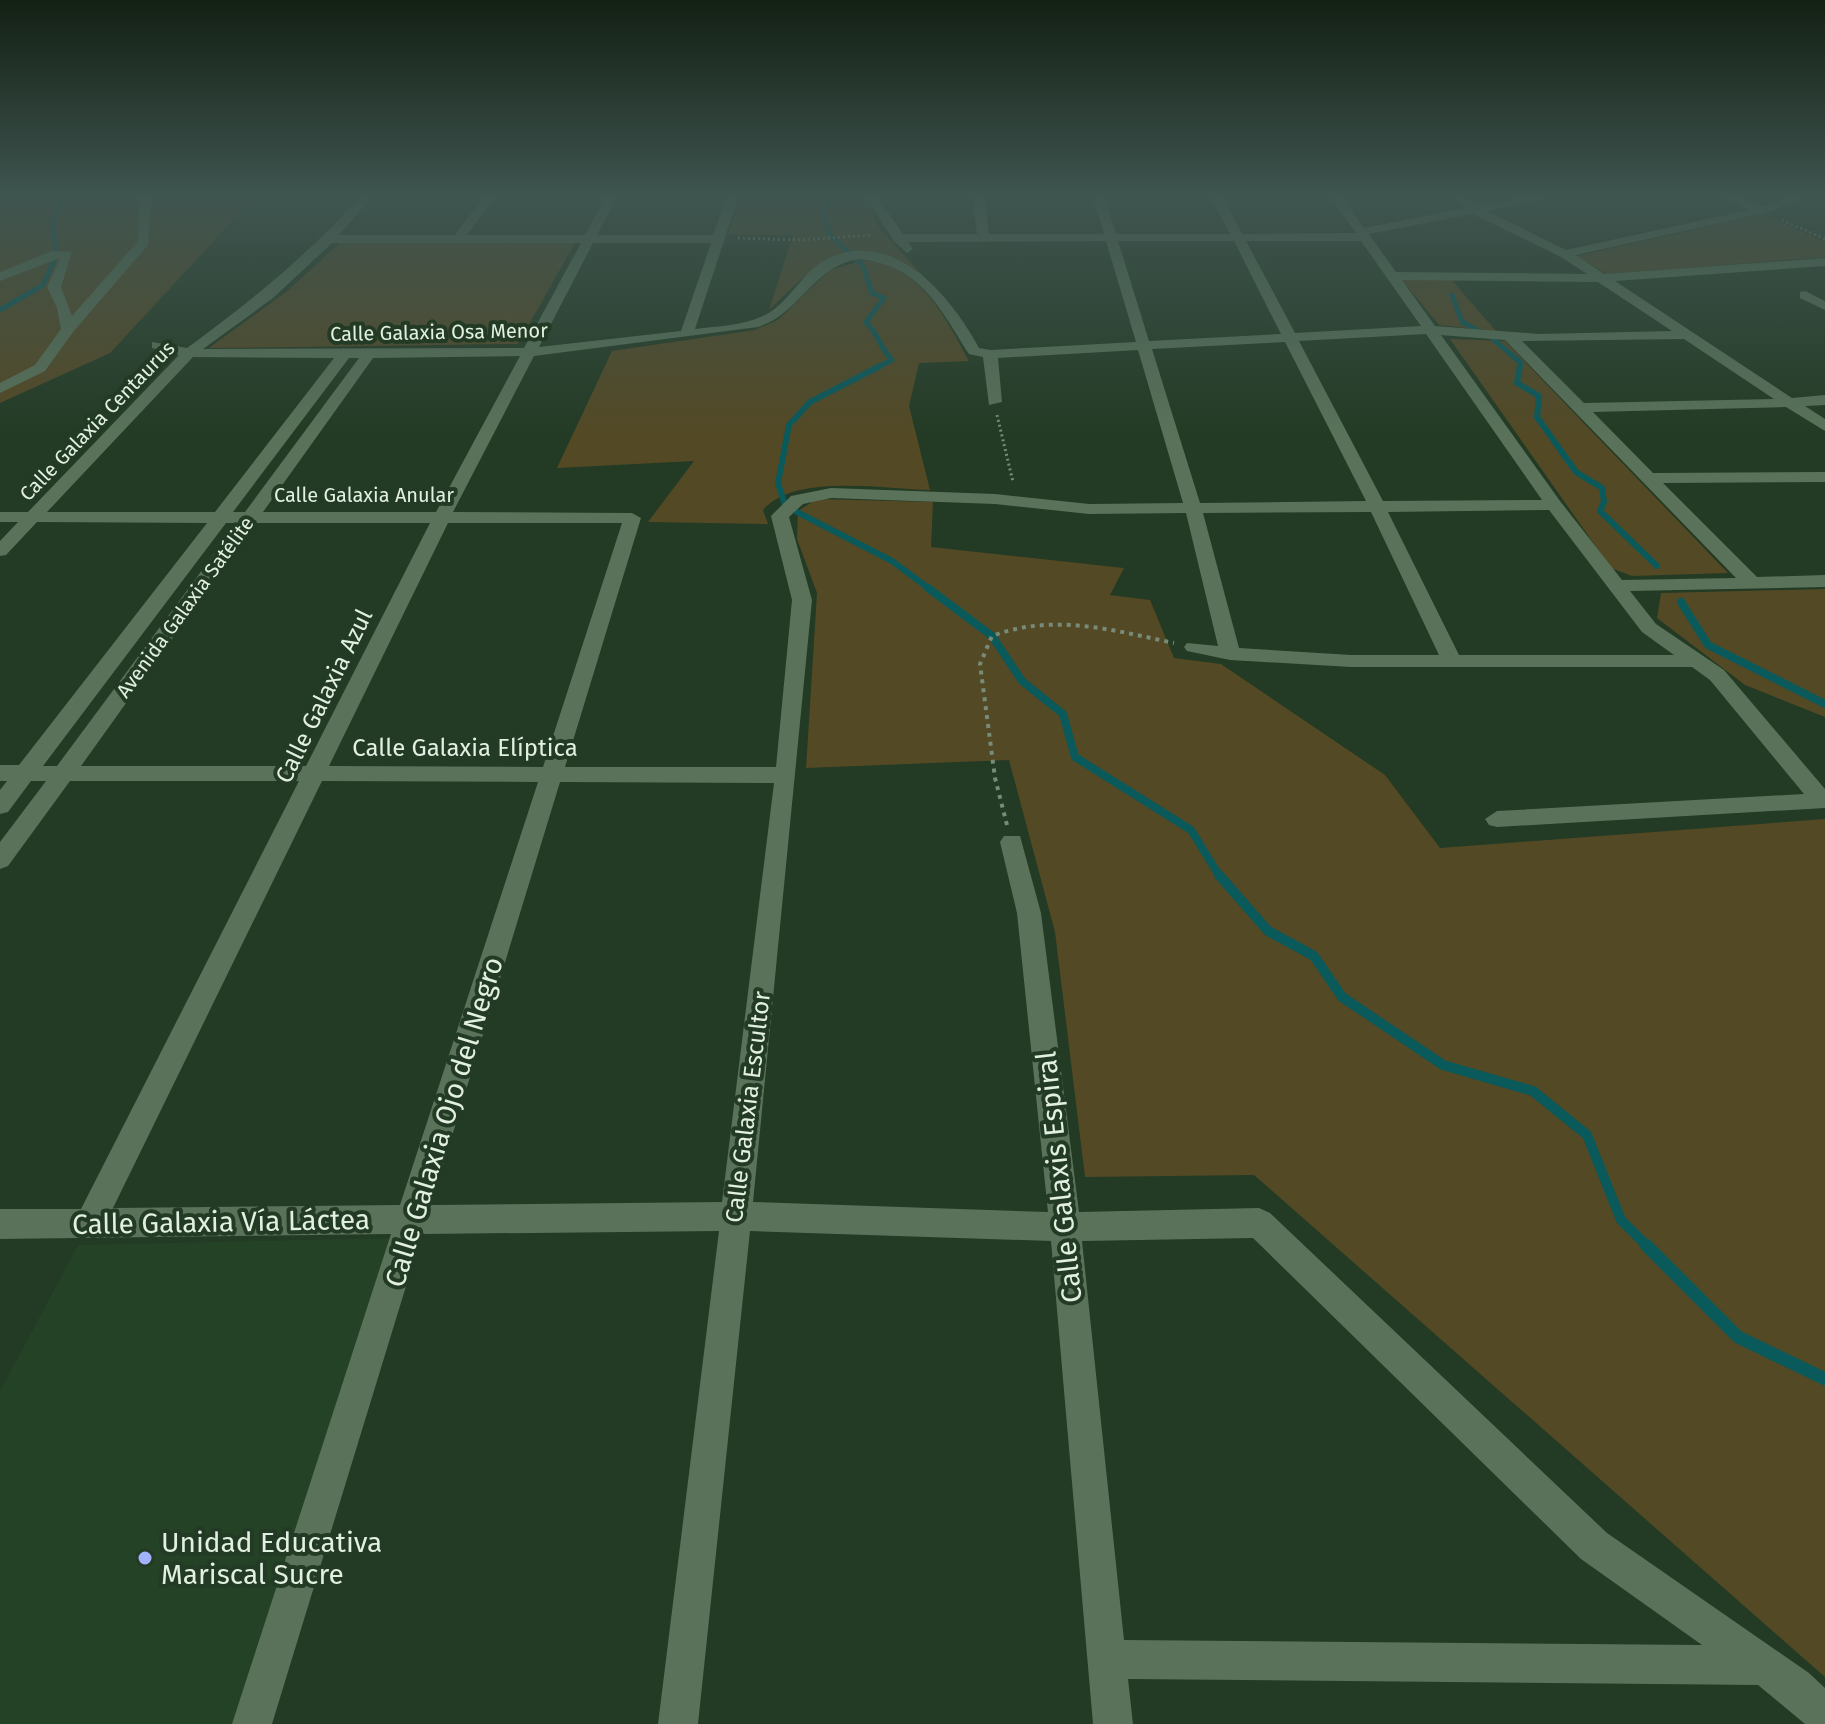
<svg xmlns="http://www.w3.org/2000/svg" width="1825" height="1724" viewBox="0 0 1825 1724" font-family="'Fira Sans',sans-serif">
<rect width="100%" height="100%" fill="#233a24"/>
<path fill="#244226" d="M395 1238 235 1724H0V1391L78 1245Z"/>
<path fill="#534925" d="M0 195H265L248 204 110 353 0 403Z
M743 195H863L880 229 924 277C848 231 827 254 769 310L793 235H727Z
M1763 214 1825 242V257L1606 274 1577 256Z
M341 242 575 243 518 344 209 348 286 292Z
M865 260C922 267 945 317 969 361L919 363 909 406 930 490C885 489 794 473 763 510L768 524 648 522 694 461 557 468 612 351 755 330 778 320 830 270Z
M1449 277 1496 331 1439 325 1401 279Z
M1450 339 1505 341 1728 573 1632 576 1611 568Z
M817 499 933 502 931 547 1124 568 1110 595 1150 600 1174 658 1221 664 1385 775 1440 848 1825 819V1677L1254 1175 1085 1177 1055 932 1009 760 806 768 817 593 797 539 798 511Z
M1825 589V717L1745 685 1657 618 1661 593Z"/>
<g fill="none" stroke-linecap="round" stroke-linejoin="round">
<path stroke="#0a595b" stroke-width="5" d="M827 195 832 200 823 212 829 234 863 266 872 293 884 298 866 322C879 335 880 348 892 360L876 368
M1452 295 1462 322 1477 330
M0 310 43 285 56 256 53 221 65 195
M1493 339 1521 363 1520 368"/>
<path stroke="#0a595b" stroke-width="6" d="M1520 366 1517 383 1539 396 1537 417 1576 472 1602 488 1604 502 1600 511 1657 566
M785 505 778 483 789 425 810 402 880 366
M797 512 892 561 931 590"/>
<path stroke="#0a595b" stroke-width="8" d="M928 588 992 636 1022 681 1063 714 1075 757 1191 830 1220 877
M1681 602 1708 645 1825 704"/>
<path stroke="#0a595b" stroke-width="10" d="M1219 875 1268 931 1314 956 1342 997 1443 1065 1533 1091 1587 1135 1621 1220 1648 1247"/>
<path stroke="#0a595b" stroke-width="13" d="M1646 1245 1738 1337 1825 1379"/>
<path stroke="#788b78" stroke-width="3" stroke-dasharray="2 3" stroke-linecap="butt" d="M1782 220 1825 239
M738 238 799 240 871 235
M997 415 1013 482"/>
<path stroke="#788b78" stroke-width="4" stroke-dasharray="4 5" stroke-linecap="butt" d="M1007 825 995 778 980 664 992 636C1054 613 1112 630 1174 643"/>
<path fill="#597259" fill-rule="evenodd" d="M139 195H151L148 245 73 332 45 371 0 393V383L35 365 61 329 57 308 47 287 60 258 0 281V272L52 251 72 252 61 287 72 316 138 241Z
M362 195H374L339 235H455L485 195H497L467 235H585L606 195H618L597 235H713L727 195H739L695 329C719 326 745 326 767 314 790 301 802 273 825 260 893 225 951 296 979 348L990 350 1136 342 1106 241 908 242 913 249 907 253 894 241 864 195H876L903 234H977L972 195H984L989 234H1104L1092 195H1104L1116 234H1230L1210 195H1222L1242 234 1356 233 1329 195H1341L1364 228 1466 208 1450 195H1463L1477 206 1535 195H1558L1487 211 1566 250 1749 210 1717 195H1732L1761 207 1796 195H1812L1765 213 1576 255 1604 274 1825 258V266L1615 281 1792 398 1825 395V405L1805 406 1825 419V431L1786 407 1593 412 1653 473 1825 472V482L1663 483 1757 577 1825 575V587L1630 591 1656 624 1724 670 1825 789V808L1497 827 1489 825 1485 819 1497 811 1804 794 1710 680 1692 667H1351L1230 660 1187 651 1184 647 1187 643 1218 646 1186 513 1089 514 995 504 831 498 803 504 789 517 812 600 753 1202 1048 1212 1017 913 1000 842 1004 836H1020L1041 913 1079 1212 1259 1208 1270 1213 1607 1533 1809 1673 1825 1688V1724H1805L1758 1685 1128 1679 1133 1724H1093L1051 1241 750 1231 698 1724H658L719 1231 422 1234 272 1724H232L391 1234 0 1239V1209H81L299 781H70L8 866 0 869V842L46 781H31L8 812 0 814V790L7 781H0V765H19L207 523 37 522 6 555 0 556V541L18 522H0V512H28L179 355 152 348V342L187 348C251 301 309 254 362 195ZM1473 214 1561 257 1587 274 1396 272 1369 234ZM1118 241H1234L1281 334 1149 341ZM1246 241H1361L1421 326 1295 333ZM332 243H581L524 348 203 349 273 298ZM593 243H711L681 331 539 347ZM859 259C920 265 940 308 969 354L983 357 989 405 1002 402 998 358 1138 350 1183 503 1089 504 995 494 831 488 791 496 771 516 792 600 776 767H565L641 518 632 513 453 512 534 356 758 327C800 314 814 265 859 259ZM1402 280 1598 282 1672 331 1539 334 1435 326ZM1426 334 1542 500 1383 501 1299 341ZM1441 335 1505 340 1736 578 1622 580 1560 501ZM1684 339 1774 399 1584 403 1522 341ZM1285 342 1366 501 1200 503 1152 349ZM520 356 436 512H263L373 358ZM193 357 334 358 215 512H47ZM349 358H359L245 512H233ZM1549 510 1642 632 1674 655H1459L1388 512ZM1371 512 1439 655H1351L1239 648 1203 513ZM226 523H237L57 766H43ZM255 523H430L306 766H81ZM448 523H622L543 767 329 766ZM322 781 538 782 400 1205 113 1208ZM560 782 774 783 722 1202 431 1205ZM1253 1238 1581 1559 1702 1645 1124 1640 1082 1241Z
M1805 291 1825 301V310L1800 298V292Z"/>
</g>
<linearGradient id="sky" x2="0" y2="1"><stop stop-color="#132014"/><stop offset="0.45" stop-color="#3f5550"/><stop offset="1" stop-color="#3f5550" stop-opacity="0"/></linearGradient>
<rect width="1825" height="436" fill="url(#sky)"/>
<circle fill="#a3b2fd" stroke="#233a24" stroke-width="3" cx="145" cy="1558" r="8"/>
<g text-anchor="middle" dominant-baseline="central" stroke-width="8" stroke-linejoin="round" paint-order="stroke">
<g font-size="20" fill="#e2f0e2" stroke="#233a24">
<text transform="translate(439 332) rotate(-1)">Calle Galaxia Osa Menor</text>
<text transform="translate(97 421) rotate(-46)">Calle Galaxia Centaurus</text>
<text x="364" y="495">Calle Galaxia Anular</text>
<text transform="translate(185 607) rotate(-54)">Avenida Galaxia Satélite</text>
</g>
<g font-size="24" fill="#e2f0e2" stroke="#233a24">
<text transform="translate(324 696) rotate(-64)">Calle Galaxia Azul</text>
<text x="465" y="748">Calle Galaxia Elíptica</text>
<text transform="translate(748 1107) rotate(-83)">Calle Galaxia Escultor</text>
</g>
<g font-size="28" fill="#e2f0e2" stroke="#233a24">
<text transform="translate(444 1122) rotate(-73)">Calle Galaxia Ojo del Negro</text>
<text transform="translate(1059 1177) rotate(-96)">Calle Galaxis Espiral</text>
<text transform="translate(221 1222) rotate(-1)">Calle Galaxia Vía Láctea</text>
</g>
<g font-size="28" fill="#e2f0e2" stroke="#233a24" text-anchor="start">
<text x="161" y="1542">Unidad Educativa<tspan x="161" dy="32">Mariscal Sucre</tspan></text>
</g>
</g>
</svg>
